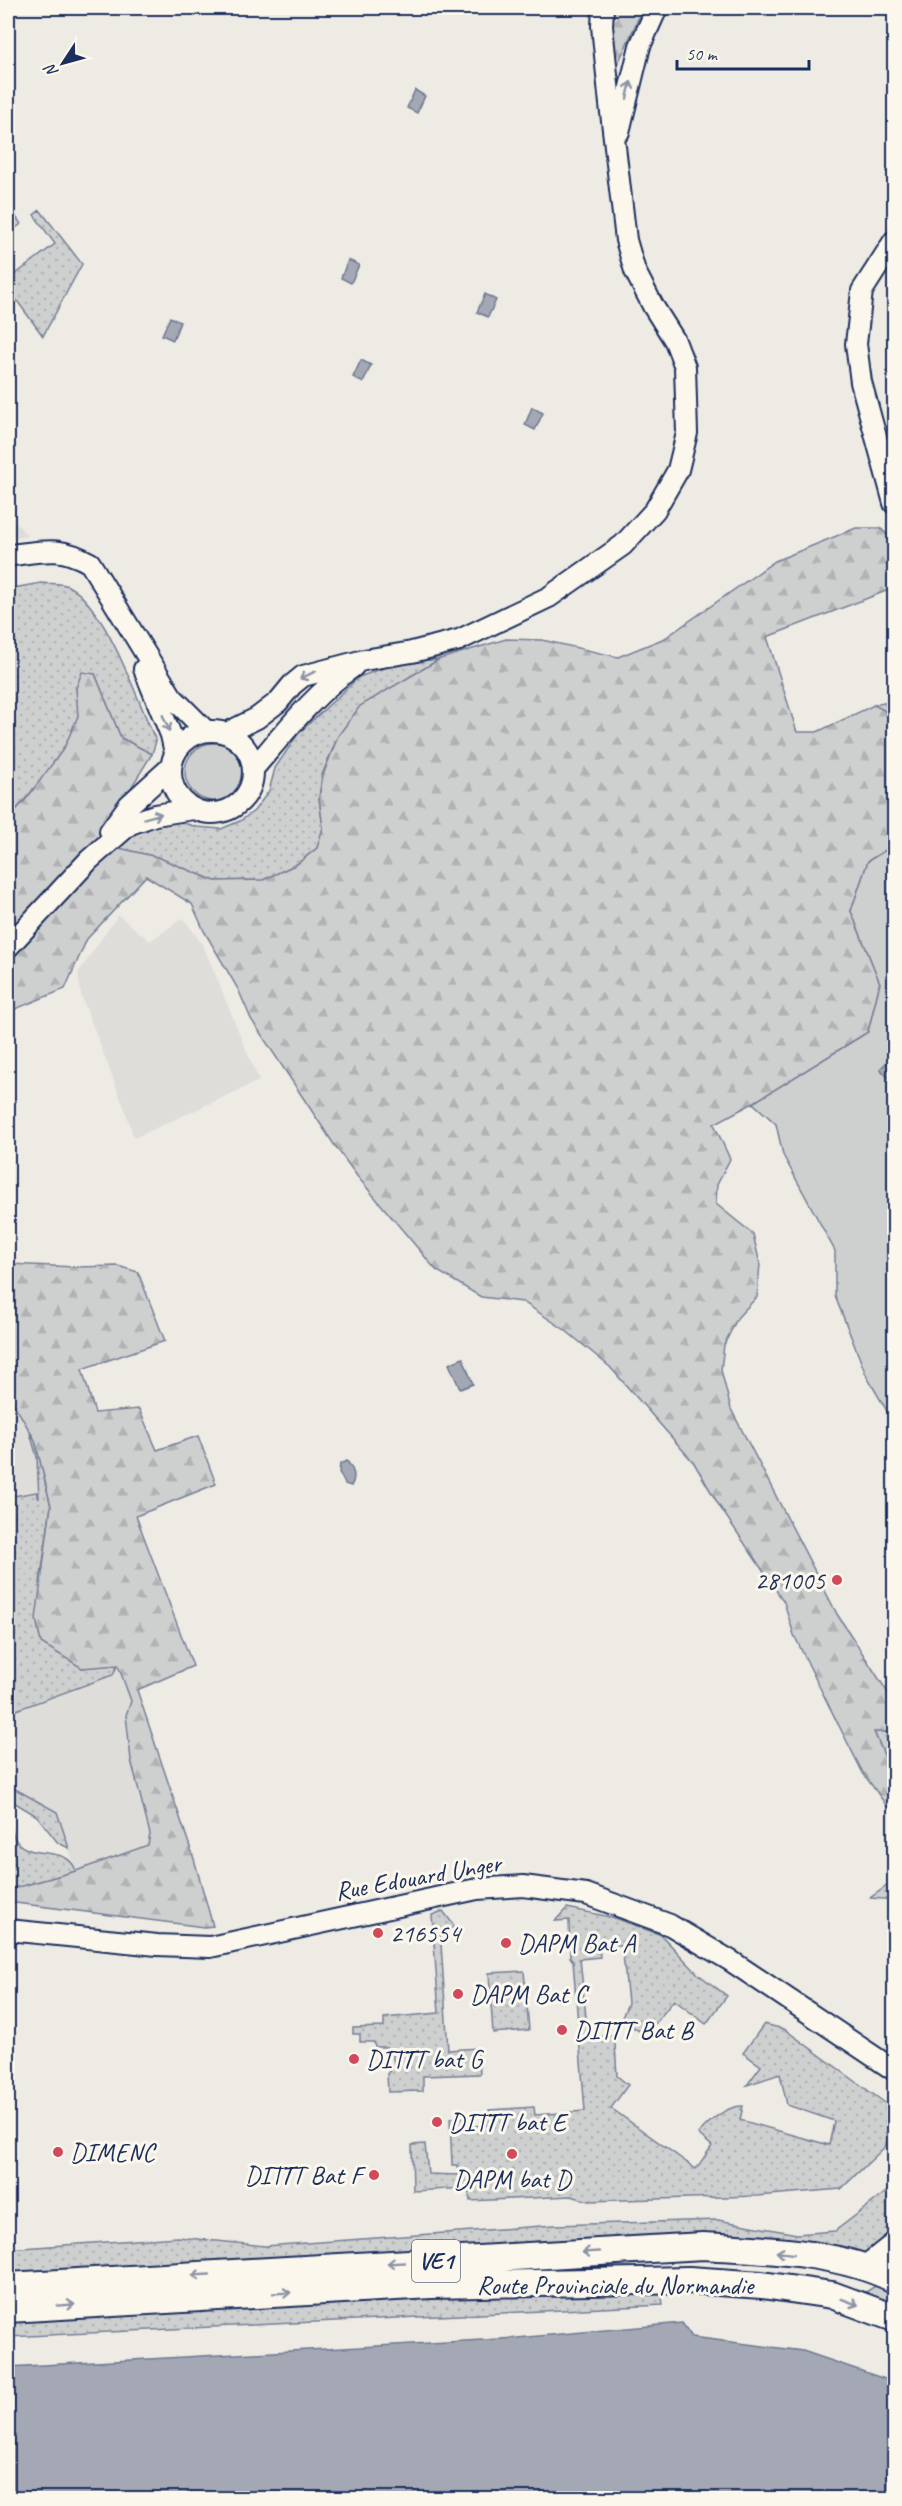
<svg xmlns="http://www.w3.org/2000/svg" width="902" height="2506" viewBox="0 0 902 2506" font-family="Caveat,sans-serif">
<defs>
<pattern id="grass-dots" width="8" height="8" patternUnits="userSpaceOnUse" patternTransform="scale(1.5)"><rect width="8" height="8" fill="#cecfcf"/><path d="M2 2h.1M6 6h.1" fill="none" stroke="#b0b2b4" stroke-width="1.8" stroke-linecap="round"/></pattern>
<pattern id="forest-firs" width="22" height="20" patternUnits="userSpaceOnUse" patternTransform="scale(1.5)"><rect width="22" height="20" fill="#cecfcf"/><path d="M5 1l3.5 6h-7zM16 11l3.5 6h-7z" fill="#b0b2b4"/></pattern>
</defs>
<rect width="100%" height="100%" fill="#eeebe4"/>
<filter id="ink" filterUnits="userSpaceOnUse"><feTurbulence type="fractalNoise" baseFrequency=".0167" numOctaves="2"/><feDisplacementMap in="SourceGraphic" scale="12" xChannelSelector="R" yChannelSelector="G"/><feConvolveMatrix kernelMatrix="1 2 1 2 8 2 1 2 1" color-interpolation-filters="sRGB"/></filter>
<g filter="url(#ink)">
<path fill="#deddda" d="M8 512 27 536 8 539Z
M118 915 150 941 183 918 203 945 259 1081 134 1138 125 1110 81 995 78 973Z
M8 1391 27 1421 37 1457 39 1503 8 1566Z
M8 1655 118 1664 131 1701V1760L150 1834 148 1845 76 1871 57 1812 8 1785Z"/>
<path fill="url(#grass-dots)" stroke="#747f96" stroke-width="1.5" d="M8 205 21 224 12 231 15 236 10 240 8 235Z
M40 210 82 264 43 336 15 298 8 303V280L55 244 34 215Z
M41 583C49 584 62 583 68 586 106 605 138 702 156 741L152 754 121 738 95 674 76 688C77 696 80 708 78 716 72 747 29 795 8 819V589Z
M440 659 361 706 338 736 322 775 319 798 323 828 317 848 297 864 263 880 215 881 157 857 118 848 141 830 177 821 197 827 221 829 240 821 254 811 269 791 275 768 298 734 359 677 397 663Z
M894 701V723L884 710 874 705Z
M30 1433 35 1440 51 1506 40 1583 82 1668 118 1664 113 1675 8 1713V1497L36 1492 39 1499 37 1457Z
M874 1732H888L894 1740V1778Z
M8 1785 57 1812 69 1848 58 1843 37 1816 12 1801C0 1879 65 1834 76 1871L8 1890Z
M894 1881V1900L870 1898Z
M567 1908 615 1918 661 1935 698 1974 727 1996 706 2024 674 2000 646 2035 621 2020 628 2003 622 1945H599L600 1957 580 1959 588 2037 617 2036 615 2044 617 2076 628 2085 611 2108 696 2169 712 2146 698 2134C710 2121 725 2106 743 2106L740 2120 829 2145 834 2121 787 2105 780 2074 747 2085 761 2066 743 2053 764 2024 784 2029 892 2108 886 2146 841 2189 757 2196 589 2201 571 2196 470 2201 468 2188 413 2191 412 2145 425 2144 428 2174 459 2175 458 2165H452L450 2118 471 2117 472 2126 486 2125V2115H489V2110L534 2107 535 2115 585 2111 573 1961 570 1957 569 1920 555 1921Z
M443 1911 456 1928 440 1929 448 2050 478 2048 480 2074 423 2076V2091L388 2092 387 2074 394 2065 392 2052 386 2047H375L374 2042H360V2034H353V2028L384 2027V2018L439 2013 432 1915Z
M524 1971 529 2030 493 2033 489 1973Z
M894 2186V2238L868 2255 803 2241 746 2236 691 2234 8 2275V2249L178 2237 265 2246 555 2225 718 2220 797 2234 835 2231Z
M661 2288 663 2305 8 2337V2320L547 2291Z"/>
<path fill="url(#forest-firs)" stroke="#747f96" stroke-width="1.5" d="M609 8H643L612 77Z
M856 528H880L894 540V588L767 637 797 732H817L874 705 884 710 894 723V845L868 861 851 911 880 983 868 1032 753 1103 714 1124 730 1159 717 1185 716 1204 753 1234 760 1264 757 1297 738 1317 724 1345 721 1370 731 1409 837 1614 894 1702V1740L887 1732H874L894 1778V1809H889L863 1773 829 1706 794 1635 784 1602 720 1507 694 1463 610 1367 565 1330 523 1302 481 1297 436 1270 357 1176 333 1143 251 1019 238 989 204 931 192 904 146 876 87 939 65 989 8 1012V819L27 798 64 748 78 716 76 688 82 672 95 674 121 738 152 754 132 786 119 848 157 857 215 881 263 880 297 864 317 848 323 828 319 798 323 775 338 736 360 706 440 659 506 639 542 640 618 657 665 638 775 561Z
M8 1264 76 1267 118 1266 138 1272 165 1341 82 1369 95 1413 139 1409 157 1450 198 1436 216 1484 136 1516 193 1666 137 1690 194 1859 213 1926 204 1927 8 1902V1890L76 1871 148 1845 150 1834 131 1760 126 1715 131 1701 118 1665 82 1668 41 1643 36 1619 51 1506 35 1440 8 1394Z"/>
<path fill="#cecfcf" stroke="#747f96" stroke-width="1.5" d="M185 772a29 29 0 1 1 58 0a29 29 0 1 1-58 0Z
M894 845V1423L867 1377 835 1296V1251L783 1155 776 1124 753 1103 868 1032 880 983 851 911 868 861Z
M880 2283 894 2291V2311L861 2295Z"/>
<path fill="#a3a8b4" stroke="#6d7892" stroke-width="1.5" d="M415 90 425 96 417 113 407 108Z
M348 260 359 265 351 283 341 278Z
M485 294 496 300 488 317 477 312Z
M170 317 180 322 173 340 162 335Z
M361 360 371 365 363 383 353 377Z
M532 407 543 413 535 430 525 425Z
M894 1055V1081L893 1082 880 1069Z
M463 1358 473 1384 460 1389 449 1364Z
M347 1461C353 1469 357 1477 351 1486L345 1484 339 1472 340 1464Z
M682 2323 692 2337 803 2351 894 2382V2498H8V2367L517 2338Z"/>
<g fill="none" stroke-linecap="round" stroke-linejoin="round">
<defs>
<path id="minor" d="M619 132 640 46 657 8
M894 241 862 291 856 344 861 382 894 503
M8 557 12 555C45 551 60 546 90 563L172 697 206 731
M144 669 171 735 175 753
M171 772a41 41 0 1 1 82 0a41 41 0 1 1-82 0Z
M227 733 257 718 278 702 292 685 303 676 364 660 412 652 459 640 549 597 623 545 655 510 678 470 687 433 685 367 675 341 653 306 635 271 626 240 610 104 602 26 603 8
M253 769C285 732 314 694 354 666
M110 831 129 805 171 767
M8 947 89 860 130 824 155 815 193 809
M8 1930 157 1945 210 1947 477 1889 523 1886 586 1894 670 1925 731 1961 894 2070
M864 2267 894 2243"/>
<path id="major" d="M8 2286 703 2246C766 2250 837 2251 894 2279
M8 2309 431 2285 689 2280 762 2285 832 2295 894 2318"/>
</defs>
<use href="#minor" stroke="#1b2f5e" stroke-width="24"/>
<use href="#major" stroke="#1b2f5e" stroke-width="30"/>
<use href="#minor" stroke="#fbf7ec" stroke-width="20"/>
<use href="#major" stroke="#fbf7ec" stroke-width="26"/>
</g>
<defs><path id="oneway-shaft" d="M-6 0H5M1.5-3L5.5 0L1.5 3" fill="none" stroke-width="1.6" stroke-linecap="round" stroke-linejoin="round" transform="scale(1.5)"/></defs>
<g stroke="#8b93a5">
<use href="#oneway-shaft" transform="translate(629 90) rotate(-77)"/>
<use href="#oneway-shaft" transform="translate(308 675) rotate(155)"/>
<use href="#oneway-shaft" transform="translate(166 723) rotate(67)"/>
<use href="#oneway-shaft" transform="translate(153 816) rotate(-15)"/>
<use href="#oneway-shaft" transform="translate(591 2252) rotate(177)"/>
<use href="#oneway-shaft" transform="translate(785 2253) rotate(-173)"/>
<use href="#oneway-shaft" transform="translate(396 2263) rotate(177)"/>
<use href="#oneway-shaft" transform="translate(201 2275) rotate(177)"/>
<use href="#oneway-shaft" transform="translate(282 2293) rotate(-3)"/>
<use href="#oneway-shaft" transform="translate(850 2302) rotate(20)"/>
<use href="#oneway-shaft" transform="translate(66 2305) rotate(-4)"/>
</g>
</g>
<g fill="#d1495b" stroke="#fbf7ec" stroke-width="2">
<circle cx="837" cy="1580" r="6"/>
<circle cx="378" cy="1933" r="6"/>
<circle cx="506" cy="1943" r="6"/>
<circle cx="458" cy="1994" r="6"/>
<circle cx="562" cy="2030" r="6"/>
<circle cx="354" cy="2059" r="6"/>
<circle cx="437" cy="2122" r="6"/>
<circle cx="58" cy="2152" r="6"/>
<circle cx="512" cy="2154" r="6"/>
<circle cx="374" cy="2175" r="6"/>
</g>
<g text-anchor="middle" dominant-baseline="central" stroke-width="6" stroke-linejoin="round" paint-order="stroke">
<rect fill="#fbf7ec" stroke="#5e6b89" stroke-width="1.5" x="412" y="2240" width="48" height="42" rx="4.5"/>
<g font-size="24" font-weight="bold" fill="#1b2f5e">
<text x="436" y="2261">VE1</text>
</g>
<g font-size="26" fill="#1b2f5e" stroke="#fbf7ec" text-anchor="start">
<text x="825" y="1580" text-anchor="end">281005</text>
<text x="390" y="1933">216554</text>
<text x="518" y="1943">DAPM Bat A</text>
<text x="470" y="1994">DAPM Bat C</text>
<text x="574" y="2030">DITTT Bat B</text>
<text x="366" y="2059">DITTT bat G</text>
<text x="449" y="2122">DITTT bat E</text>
<text x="70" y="2152">DIMENC</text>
<text x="362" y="2175" text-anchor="end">DITTT Bat F</text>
<text x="512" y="2179" text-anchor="middle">DAPM bat D</text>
</g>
<g font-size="26" fill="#1b2f5e" stroke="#fbf7ec">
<text transform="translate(418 1877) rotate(-10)">Rue Edouard Unger</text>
<text x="615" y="2285">Route Provinciale du Normandie</text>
</g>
</g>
<rect width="902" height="2506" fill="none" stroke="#fbf7ec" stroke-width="30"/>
<rect x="15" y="15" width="872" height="2476" fill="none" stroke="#1b2f5e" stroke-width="2" filter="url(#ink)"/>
<g transform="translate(63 63) rotate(234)" stroke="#fbf7ec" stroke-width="4.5" paint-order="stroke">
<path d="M0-4.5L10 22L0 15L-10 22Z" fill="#1b2f5e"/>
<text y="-9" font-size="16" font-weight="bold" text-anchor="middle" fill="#1b2f5e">N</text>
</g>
<path d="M677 60v9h132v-9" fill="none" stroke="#1b2f5e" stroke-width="3"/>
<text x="686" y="60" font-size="18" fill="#1b2f5e" stroke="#fbf7ec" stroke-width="4.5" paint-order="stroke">50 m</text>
</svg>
